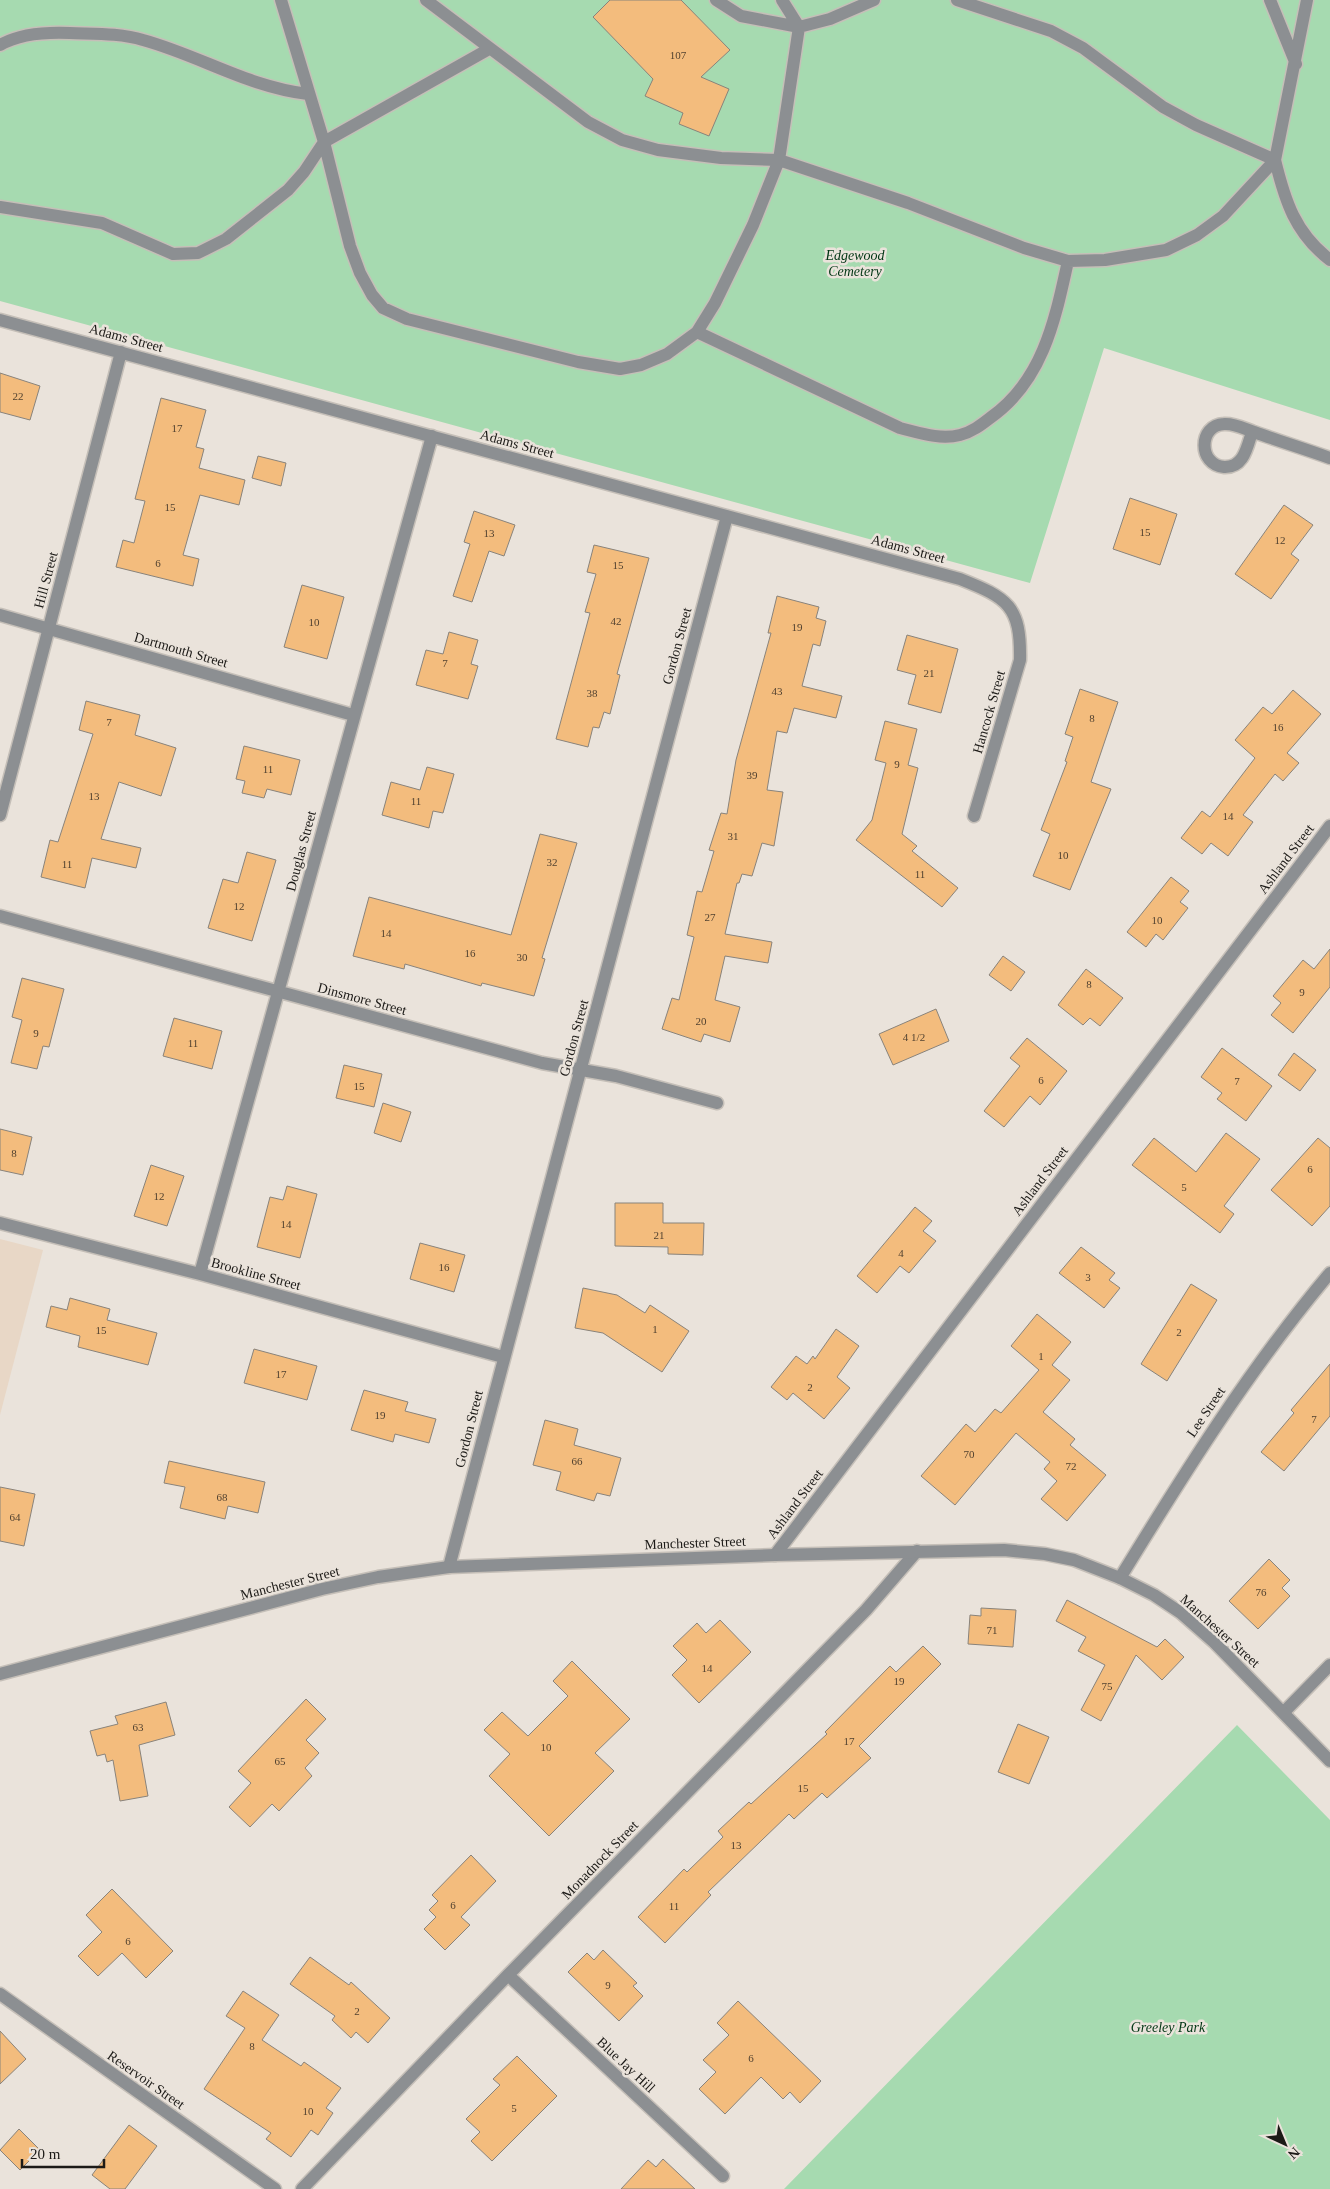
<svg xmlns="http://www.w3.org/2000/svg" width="1330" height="2189" viewBox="0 0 1330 2189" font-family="Georgia,serif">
<rect width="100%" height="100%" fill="#eae3db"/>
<path fill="#e8d7c6" d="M0 1239 43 1250 0 1415Z"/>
<path fill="#a6dab0" d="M0 0H1330V420L1104 348 1030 583 0 301Z
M1237 1725 1330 1820V2189H784Z"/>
<path fill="#f3bc7d" stroke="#89837b" d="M610 0H681L730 50 701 77 729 89 709 136 679 124 683 113 645 96 653 79 593 17Z
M0 373 40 386 30 420 0 412Z
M161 398 206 410 196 447 204 449 199 468 245 480 239 505 200 495 183 555 199 559 193 586 116 567 123 540 134 543 145 501 135 499Z
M258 456 286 463 281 486 252 478Z
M1130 498 1177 514 1160 565 1113 549Z
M1284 505 1313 525 1291 554 1299 560 1271 599 1235 574Z
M474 511 515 525 504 556 489 551 472 602 453 596 470 544 464 542Z
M594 545 649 558 617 674 620 675 610 714 604 712 599 728 593 727 588 747 556 739 590 613 585 612 596 574 587 572Z
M302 585 344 597 327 659 284 647Z
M777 596 819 607 816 618 826 621 820 646 813 644 802 686 842 696 836 718 794 708 787 733 777 731 767 790 783 792 774 846 762 843 752 876 742 874 739 883H737L725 934 772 942 768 963 725 956 715 1000 740 1007 730 1042 704 1034 701 1042 662 1029 672 998 679 1000 694 937 687 935 697 891 702 892 714 851 709 850 721 813 727 814 736 760 771 633H768Z
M449 632 478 640 471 664 478 666 468 699 416 685 426 650 443 654Z
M907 635 958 649 941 713 908 704 916 675 897 670Z
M1080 689 1118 702 1091 782 1111 789 1070 890 1033 876 1050 834 1041 830 1067 762 1065 761 1073 737 1065 734Z
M1293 690 1321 714 1287 753 1299 763 1283 781 1275 774 1243 815 1253 822 1228 856 1211 843 1202 854 1181 838 1202 811 1210 817 1255 758 1235 740 1263 707 1272 714Z
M86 701 140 715 135 735 176 748 161 796 119 782 101 839 141 848 136 868 92 858 85 888 41 877 50 840 58 842 93 734 79 730Z
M885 721 917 729 908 765 918 768 902 834 917 846 912 851 958 888 942 907 856 840 872 820 886 763 875 760Z
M244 746 300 760 291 795 267 789 264 798 242 793 245 781 236 779Z
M427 767 454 774 443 813 433 811 429 828 382 815 391 782 420 790Z
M540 834 577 843 542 958 545 959 534 996 482 983 481 986 405 964 404 969 353 956 369 897 511 935Z
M247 852 276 860 252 941 208 928 223 879 238 883Z
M1171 877 1189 891 1180 902 1188 908 1163 940 1156 934 1146 947 1127 932Z
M1330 949V987L1293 1033 1271 1015 1281 1003 1273 996 1303 960 1314 969Z
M1003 956 1025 972 1011 991 989 975Z
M1086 969 1123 998 1100 1026 1090 1018 1083 1025 1058 1005Z
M22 978 64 989 49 1047 43 1046 37 1069 11 1063 22 1020 12 1017Z
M936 1009 949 1041 893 1065 879 1034Z
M174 1018 222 1031 212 1069 163 1056Z
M1027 1038 1067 1071 1040 1105 1030 1096 1004 1127 984 1111 1020 1066 1010 1058Z
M1222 1048 1272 1086 1246 1121 1217 1099 1222 1093 1201 1077Z
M1294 1053 1316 1070 1300 1091 1278 1075Z
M344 1065 382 1074 374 1107 336 1098Z
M383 1103 411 1112 401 1142 374 1133Z
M0 1129 32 1137 23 1175 0 1170Z
M1226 1133 1260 1159 1224 1206 1234 1214 1220 1233 1132 1165 1154 1138 1196 1172Z
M1318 1138 1330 1148V1206L1312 1226 1271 1190Z
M151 1165 184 1176 167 1226 134 1216Z
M287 1186 317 1194 300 1258 257 1247 270 1197 283 1200Z
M615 1203H663V1223H704L703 1255 668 1254V1247L615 1246Z
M915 1207 932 1221 923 1231 936 1241 909 1273 900 1266 877 1293 857 1276Z
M420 1243 465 1255 454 1292 410 1279Z
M1081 1247 1115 1273 1109 1280 1120 1288 1104 1308 1059 1273Z
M1191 1284 1217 1300 1167 1381 1141 1364Z
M583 1288 617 1295 645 1313 650 1305 689 1331 662 1372 603 1333 575 1328Z
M70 1298 110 1309 107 1320 157 1333 148 1365 78 1347 80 1336 46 1327 51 1306 67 1310Z
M1037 1314 1071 1342 1052 1365 1070 1380 1043 1412 1075 1439 1070 1445 1106 1475 1067 1521 1041 1499 1057 1481 1044 1469 1050 1462 1016 1433 955 1505 921 1476 966 1424 975 1432 995 1409 1001 1413 1039 1370 1011 1346Z
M836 1329 859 1346 837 1377 850 1388 824 1419 793 1393 787 1400 771 1387 796 1356 807 1364 813 1356 815 1359Z
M254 1349 317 1366 307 1400 244 1383Z
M1330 1364V1416L1284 1471 1261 1452 1294 1413 1291 1410Z
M364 1390 408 1402 405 1411 436 1419 429 1443 395 1434 393 1442 351 1430Z
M545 1420 578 1429 574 1445 621 1458 610 1496 597 1493 594 1501 556 1490 561 1472 533 1465Z
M169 1461 265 1482 258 1513 228 1506 225 1519 180 1508 185 1487 164 1483Z
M0 1487 35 1494 24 1546 0 1541Z
M1269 1559 1290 1580 1282 1588 1290 1596 1258 1629 1229 1601Z
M1067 1600 1157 1647 1165 1639 1184 1657 1162 1680 1136 1655 1101 1721 1081 1710 1105 1665 1078 1651 1086 1637 1056 1621Z
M981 1608 1016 1610 1013 1647 968 1644 970 1615 981 1616Z
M720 1620 751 1652 699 1703 672 1675 687 1660 673 1646 697 1623 706 1633Z
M923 1646 941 1664 859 1746 871 1758 827 1798 822 1793 794 1819 789 1814 708 1892 711 1895 665 1943 638 1917 684 1869 687 1872 723 1837 718 1831 749 1802 751 1804 827 1734 825 1732 890 1666 896 1672Z
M572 1661 630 1719 595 1753 614 1771 549 1836 489 1776 510 1754 484 1730 502 1712 528 1736 568 1696 553 1681Z
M306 1699 326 1719 306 1740 319 1753 305 1768 312 1776 279 1811 272 1804 250 1827 229 1807 251 1783 238 1771Z
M166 1702 175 1735 139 1745 148 1796 120 1801 113 1760 107 1762 105 1754 97 1756 90 1731 118 1724 115 1716Z
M1018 1724 1049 1737 1029 1784 998 1772Z
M471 1855 496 1881 461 1917 470 1925 445 1950 424 1929 436 1917 429 1910 438 1901 432 1895Z
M112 1889 173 1951 146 1978 122 1953 98 1976 78 1956 102 1932 86 1915Z
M603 1950 637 1983 633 1986 643 1996 619 2021 568 1972 587 1953 594 1960Z
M310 1957 349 1985 351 1982 390 2018 368 2043 356 2032 351 2038 332 2020 335 2016 290 1984Z
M243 1991 279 2015 262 2040 301 2066 304 2062 341 2088 326 2108 333 2113 318 2135 311 2130 291 2157 266 2139 271 2133 204 2089 245 2028 226 2016Z
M738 2001 821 2081 800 2103 790 2092 783 2099 761 2077 725 2114 699 2089 716 2072 703 2060 729 2035 717 2023Z
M0 2031 26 2059 0 2084Z
M517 2056 557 2096 492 2161 471 2141 480 2132 466 2119 500 2085 493 2079Z
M129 2125 157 2146 125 2189H110L92 2175Z
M19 2129 40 2150 20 2170 0 2150Z
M663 2159 695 2189H621L648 2160 656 2167Z"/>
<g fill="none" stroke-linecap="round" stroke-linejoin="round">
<defs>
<path id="service" d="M281 0 324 142 350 246 360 273 372 295 383 308 407 319 578 362 620 369 641 365 667 354 697 332 715 303 753 225 779 160 799 27 782 0
M426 0 588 122 622 140 658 150 721 158 779 160 908 203 1024 248 1068 261 1105 260 1166 250 1197 235 1223 216 1275 160 1307 0
M716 0 741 16 799 27 830 19 874 0
M957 0 1051 31 1083 48 1163 107 1196 125 1275 160C1285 201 1295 233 1330 260
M1270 0 1296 64
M0 45C21 33 47 32 70 33 93 34 120 33 143 40 201 56 248 87 308 94
M0 207 102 223 173 254 198 253 226 239 288 190 304 172 324 142 489 49
M697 332 900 428C920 433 940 440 960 435 972 432 981 425 990 418 1043 381 1055 320 1068 261"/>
<path id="minor" d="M0 320 960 579C1008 598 1021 606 1020 660L974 816
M1252 432C1247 447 1244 468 1224 467 1198 465 1198 425 1224 424 1234 423 1245 429 1254 432 1279 441 1305 449 1330 458
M0 615 353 715
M0 815 121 352
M0 916 542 1063 616 1076 717 1103
M0 1223 200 1274 503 1357
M200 1274 432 436
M775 1555 1330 826
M449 1567 727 516
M1120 1578C1185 1472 1250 1368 1330 1273
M1284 1712 1330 1665
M508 1975 723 2176
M0 1994 275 2189
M302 2189 508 1975 866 1610 917 1551"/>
<path id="tertiary" d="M0 1674 322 1589 378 1577 449 1567 775 1555 1004 1550 1045 1554 1074 1560 1120 1578 1154 1595 1181 1613 1214 1642 1330 1761"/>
</defs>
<use href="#service" stroke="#c5bfb8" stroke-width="15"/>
<use href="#minor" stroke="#c5bfb8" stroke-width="15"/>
<use href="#tertiary" stroke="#c5bfb8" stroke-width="15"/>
<use href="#service" stroke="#8c8f92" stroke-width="12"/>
<use href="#minor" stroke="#8c8f92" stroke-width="12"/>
<use href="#tertiary" stroke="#8c8f92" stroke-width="12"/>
</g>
<g text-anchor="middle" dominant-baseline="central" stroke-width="5" stroke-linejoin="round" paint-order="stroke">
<g font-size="11" fill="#524230">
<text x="678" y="55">107</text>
<text x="18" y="396">22</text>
<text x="177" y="428">17</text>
<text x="170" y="507">15</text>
<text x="1145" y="532">15</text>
<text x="489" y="533">13</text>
<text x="1280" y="540">12</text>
<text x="158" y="563">6</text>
<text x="618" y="565">15</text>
<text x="616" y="621">42</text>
<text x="314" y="622">10</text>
<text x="797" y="627">19</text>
<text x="445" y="663">7</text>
<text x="929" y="673">21</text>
<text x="777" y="691">43</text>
<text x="592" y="693">38</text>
<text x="1092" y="718">8</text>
<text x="109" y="722">7</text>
<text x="1278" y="727">16</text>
<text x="897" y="764">9</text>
<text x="268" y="769">11</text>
<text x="752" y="775">39</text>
<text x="94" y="796">13</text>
<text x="416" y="801">11</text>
<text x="1228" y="816">14</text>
<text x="733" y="836">31</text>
<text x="1063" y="855">10</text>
<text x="552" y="862">32</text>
<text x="67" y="864">11</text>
<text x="920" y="874">11</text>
<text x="239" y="906">12</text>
<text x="710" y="917">27</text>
<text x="1157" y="920">10</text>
<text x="386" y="933">14</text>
<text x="470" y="953">16</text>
<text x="522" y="957">30</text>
<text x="1089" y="984">8</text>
<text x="1302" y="992">9</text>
<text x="701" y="1021">20</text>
<text x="36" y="1033">9</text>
<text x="914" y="1037">4 1/2</text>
<text x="193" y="1043">11</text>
<text x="1041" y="1080">6</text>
<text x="1237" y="1081">7</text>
<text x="359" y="1086">15</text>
<text x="14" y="1153">8</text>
<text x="1310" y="1169">6</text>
<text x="1184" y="1187">5</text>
<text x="159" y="1196">12</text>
<text x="286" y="1224">14</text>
<text x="659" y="1235">21</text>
<text x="901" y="1253">4</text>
<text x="444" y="1267">16</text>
<text x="1088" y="1277">3</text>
<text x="655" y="1329">1</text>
<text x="101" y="1330">15</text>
<text x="1179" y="1332">2</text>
<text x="1041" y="1356">1</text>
<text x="281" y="1374">17</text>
<text x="810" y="1387">2</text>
<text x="380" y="1415">19</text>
<text x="1314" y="1419">7</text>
<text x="969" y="1454">70</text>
<text x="577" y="1461">66</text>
<text x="1071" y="1466">72</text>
<text x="222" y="1497">68</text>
<text x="15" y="1517">64</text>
<text x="1261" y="1592">76</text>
<text x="992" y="1630">71</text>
<text x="707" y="1668">14</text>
<text x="899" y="1681">19</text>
<text x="1107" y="1686">75</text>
<text x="138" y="1727">63</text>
<text x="849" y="1741">17</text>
<text x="546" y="1747">10</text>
<text x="280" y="1761">65</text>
<text x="803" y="1788">15</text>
<text x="736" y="1845">13</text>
<text x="453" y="1905">6</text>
<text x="674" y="1906">11</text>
<text x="128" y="1941">6</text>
<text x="608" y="1985">9</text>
<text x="357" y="2011">2</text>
<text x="252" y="2046">8</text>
<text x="751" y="2058">6</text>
<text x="514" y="2108">5</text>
<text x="308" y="2111">10</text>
</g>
<g font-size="14" font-style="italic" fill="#003614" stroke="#eae3db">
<text x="855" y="255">Edgewood<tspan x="855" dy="16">Cemetery</tspan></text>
<text x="1168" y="2027">Greeley Park</text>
</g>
<g font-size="14" fill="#1c1a17" stroke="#eae3db">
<text transform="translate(126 338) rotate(15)">Adams Street</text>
<text transform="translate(517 444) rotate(15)">Adams Street</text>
<text transform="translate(908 549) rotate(15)">Adams Street</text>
<text transform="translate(46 580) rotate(-75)">Hill Street</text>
<text transform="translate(677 646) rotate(-75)">Gordon Street</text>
<text transform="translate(181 650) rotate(16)">Dartmouth Street</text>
<text transform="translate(989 712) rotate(-74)">Hancock Street</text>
<text transform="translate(301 851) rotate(-75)">Douglas Street</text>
<text transform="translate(1286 859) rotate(-53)">Ashland Street</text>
<text transform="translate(362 999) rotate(15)">Dinsmore Street</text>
<text transform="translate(574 1038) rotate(-75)">Gordon Street</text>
<text transform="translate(1040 1181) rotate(-53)">Ashland Street</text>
<text transform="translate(256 1274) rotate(15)">Brookline Street</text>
<text transform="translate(1206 1412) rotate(-56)">Lee Street</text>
<text transform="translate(469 1429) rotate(-76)">Gordon Street</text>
<text transform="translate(795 1504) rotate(-53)">Ashland Street</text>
<text transform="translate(695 1543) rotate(-2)">Manchester Street</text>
<text transform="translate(290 1583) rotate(-14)">Manchester Street</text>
<text transform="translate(1220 1631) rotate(42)">Manchester Street</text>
<text transform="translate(600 1860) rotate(-46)">Monadnock Street</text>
<text transform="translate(626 2065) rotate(43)">Blue Jay Hill</text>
<text transform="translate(146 2080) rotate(35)">Reservoir Street</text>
</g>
</g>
<g transform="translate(1285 2144) rotate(136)" stroke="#eae3db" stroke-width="4" paint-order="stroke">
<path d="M0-4L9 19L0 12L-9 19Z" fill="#1c1a17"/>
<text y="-8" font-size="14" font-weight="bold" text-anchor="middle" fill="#1c1a17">N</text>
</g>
<path d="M22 2159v8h82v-8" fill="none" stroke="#1c1a17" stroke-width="2.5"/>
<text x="30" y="2159" font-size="15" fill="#1c1a17" stroke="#eae3db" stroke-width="4" paint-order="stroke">20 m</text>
</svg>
